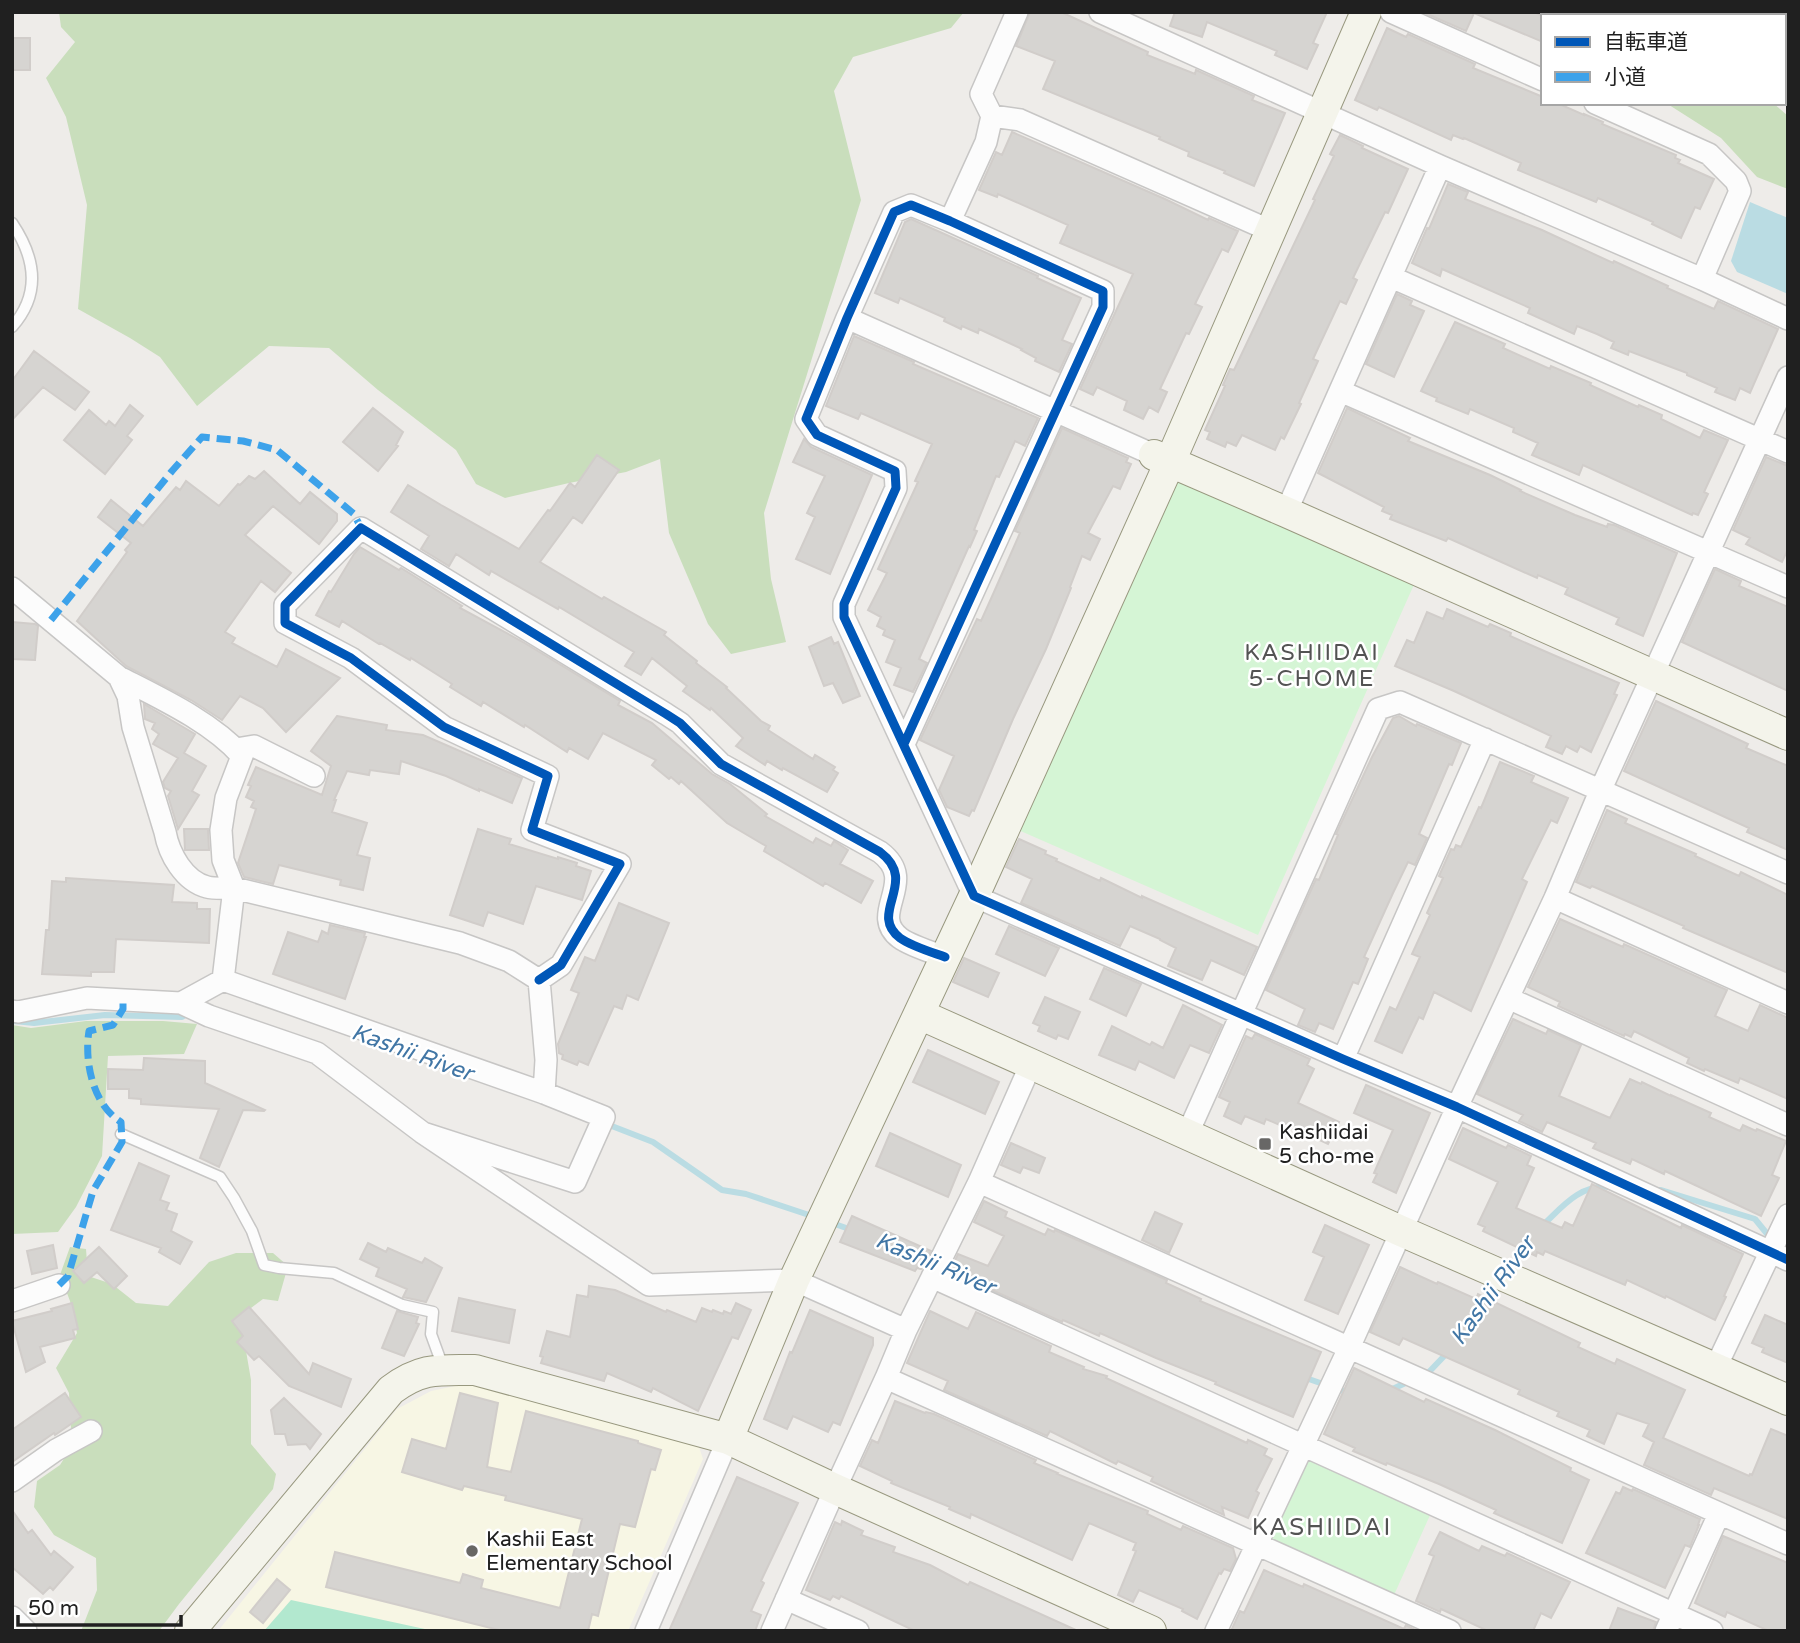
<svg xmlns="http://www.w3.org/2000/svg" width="1800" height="1643" viewBox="0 0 1800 1643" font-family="'Varela Round','Noto Sans JP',sans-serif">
<rect width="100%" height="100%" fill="#eeece9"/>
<path fill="#f7f6e4" d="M460 1385 487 1387 698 1444 703 1459 628 1631H218L397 1409 431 1391Z"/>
<path fill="#c9debc" d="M59 12H964L951 28 853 57 834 91 861 200 764 513 771 579 786 642 731 654 708 624 669 533 660 459 626 472 569 483 505 498 476 484 456 450 378 390 329 348 269 346 197 406 160 357 130 338 78 309 87 205 66 117 46 78 75 42 61 27Z
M1731 12H1788V66L1784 61V16H1734Z
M1666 103H1773L1788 116V189L1757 177 1721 138Z
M86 1021H163L197 1024 184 1054 108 1056 102 1156 76 1207 58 1232 12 1234V1025L31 1028Z
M70 1247 86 1249 88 1276 112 1284 136 1303 168 1306 209 1262 236 1253H273L288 1266 278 1301 263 1299 247 1311 245 1345 251 1380V1444L276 1474 273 1489 179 1604 159 1631H81L97 1590 96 1558 54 1535 34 1507 37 1481 60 1465 72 1446 69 1393 56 1368 77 1333 70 1301 60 1275Z"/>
<path fill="#d5f5d5" d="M1170 472 1416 580 1258 935 1016 829Z
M1308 1457 1431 1513 1394 1595 1270 1539Z"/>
<path fill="#b2e8cf" d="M291 1600 434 1631H264Z"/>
<path fill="#badce3" d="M1750 202 1788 218V294L1737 272 1731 261Z"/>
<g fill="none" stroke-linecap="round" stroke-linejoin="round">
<path stroke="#badce3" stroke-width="6" d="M14 1021 34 1023 105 1015 182 1017 190 1012
M604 1123 653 1142 722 1190 746 1194 815 1217
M1655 1190H1661L1755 1219 1768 1235 1788 1248
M829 1222 852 1230
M1543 1225C1563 1206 1579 1185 1609 1187
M1510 1271 1527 1245
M979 1288 1003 1293
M1486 1306 1502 1283
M1423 1375 1428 1373 1448 1352
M1303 1377 1349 1393
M1388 1391 1410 1381"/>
</g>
<path fill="#d6d4d1" stroke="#d1cdca" stroke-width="2" d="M1030 12H1061L1148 52 1147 55 1195 74 1196 70 1254 96 1252 100 1285 113 1254 186 1224 173 1225 171 1188 156 1189 152 1159 139 1160 137 1043 89 1055 61 1016 46Z
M1175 12H1327L1313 43 1318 45 1307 69 1275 55 1277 51 1207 22 1202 37 1170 26Z
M1428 12H1534L1543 16V42L1474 13 1466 31 1427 14Z
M1387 28 1406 37 1408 34 1475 64 1473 68 1543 97V103H1557L1584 115V114L1603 122 1602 124 1676 155 1675 158 1680 160 1678 163 1714 179 1700 209 1695 207 1681 238 1652 224 1653 222 1598 198 1596 202 1518 170 1521 163 1464 138 1463 139 1453 135 1451 140 1379 107 1377 110 1355 100Z
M12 38H30V70H12Z
M1012 132 1165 199 1208 220 1209 218 1238 231 1228 252 1222 249 1195 304 1202 307 1189 334 1186 333 1160 389 1167 392 1158 412 1149 407 1143 419 1124 410 1127 401 1097 387 1093 395 1080 389 1133 274 1060 243 1068 225 998 194 997 197 979 190 996 152 1002 155Z
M1340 135 1363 146 1362 148 1408 169 1388 213 1385 212 1353 278 1357 280 1346 304 1340 301 1313 359 1318 361 1299 403 1301 404 1284 439 1281 437 1275 450 1242 435 1236 446 1227 442 1225 447 1207 439 1210 432 1205 430 1225 386 1223 385 1230 369 1234 370 1315 200 1313 199 1334 156 1330 154Z
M1448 184 1468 192 1465 199 1542 230 1613 263 1614 261 1668 286 1667 288 1714 309 1718 301 1778 329 1750 393 1740 388 1735 400 1715 392 1717 388 1687 375V373L1629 351 1628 355 1611 348 1614 342 1597 334 1577 326 1574 334 1528 313 1530 308 1442 269 1440 276 1412 263 1427 228 1429 229Z
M911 219 1038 276 1037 278 1081 298 1062 340 1072 344 1059 372 1035 361 1036 358 1021 350 1022 349 979 329 978 333 962 326 961 329 944 321 945 318 900 298 898 303 875 293 905 222Z
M1397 294 1412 301 1410 305 1424 311 1394 377 1366 364Z
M1455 322 1505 344 1503 348 1550 369 1551 366 1591 383 1590 385 1638 407 1639 405 1662 415 1661 419 1700 438 1704 430 1728 440 1704 492 1708 494 1698 515 1693 513 1692 515 1583 465 1579 475 1532 455 1538 443 1513 432 1514 428 1470 409 1468 414 1436 401 1437 398 1421 391Z
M854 336 914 362 913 364 1038 418 1025 446 1015 441 999 477 996 476 974 530 977 531 970 547 969 546 919 659 927 663 913 692 894 685 901 668 886 662 895 640 883 635 885 630 877 626 881 617 868 610 887 573 878 569 918 482 915 481 932 444 861 413 858 419 826 406Z
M34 351 89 392 75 410 43 387 12 420V381Z
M130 405 143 416 127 436 132 440 105 474 64 440 89 410 106 425 109 421 115 426Z
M373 408 403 432 396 445 398 446 378 471 343 442Z
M1347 408 1410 438 1408 441 1490 475 1521 490 1520 491 1575 515 1607 527 1608 524 1614 525 1677 553 1643 636 1616 624 1619 618 1565 594 1568 588 1538 575 1537 578 1448 538 1446 541 1390 519 1392 515 1382 511 1384 507 1318 473Z
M1062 428 1128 458 1126 462 1131 464 1120 489 1113 486 1088 533 1100 539 1090 560 1082 556 1070 587 1071 588 1046 649 1013 719 974 811 972 810 969 816 947 807 939 790 954 756 920 740 977 619 981 621 994 592 1020 533 1015 531Z
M804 439 811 447 872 475 830 574 796 559 815 517 807 513 825 476 793 462Z
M597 455 619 470 582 523 573 517 540 562 602 599 604 597 666 632 664 635 697 661 696 663 727 687 726 688 761 721 770 726 768 730 813 759 815 755 835 767 833 770 838 773 827 792 783 768 782 770 767 761 765 765 736 746 743 738 711 708 710 710 683 691 687 686 652 658 641 675 625 666 634 652 559 607 558 609 491 571 489 575 456 554 449 566 421 549 429 536 391 512 408 485 441 505 519 549 548 510 550 511 570 483 575 487Z
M1766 457 1788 466V549L1782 562 1746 544 1750 538 1733 530Z
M264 471 300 504 310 492 337 514V521L319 544 273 506 245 535 291 573 275 592 261 581 225 632 235 638 232 643 277 667 286 649 340 678 286 732 263 708 240 696 222 720 191 700 126 666 77 621 127 552 125 550 131 543 98 517 111 500 143 526 176 487 180 490 186 481 219 506 238 484 240 485 249 476 255 479Z
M360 547 399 570 401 568 462 606 460 608 523 642 620 701 618 705 652 723 712 774 730 784 767 814 765 816 813 843 816 838 831 846 834 841 848 850 840 864 873 881 861 903 825 883 823 886 764 851 766 846 727 823 681 781 679 784 671 777 669 779 652 765 656 760 603 733 588 759 569 748 567 752 525 725 524 727 483 702 481 706 450 687 452 684 411 658 410 660 380 643 379 644 342 621 339 627 316 615 329 591 331 592 354 554Z
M1715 569 1741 581 1739 586 1788 607V691L1682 642Z
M1447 609 1488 627 1490 624 1511 633 1510 636 1558 657 1619 683 1614 694 1617 695 1591 752 1580 746 1577 752 1566 746 1562 754 1546 747 1551 736 1454 691 1395 666 1407 640 1414 643 1427 612 1443 619Z
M12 622 35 624 38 626 35 660 12 659Z
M831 637 834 644 838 642 860 696 843 703 833 683 824 686 809 647Z
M1656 701 1748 744 1746 748 1788 766V850L1747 832 1749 828 1624 771Z
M144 704 195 734 184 753 206 766 192 791 199 795 178 829 168 796 171 791 165 788 163 782 178 758 153 744 159 734 152 729 155 723 145 719Z
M337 716 387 725 386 730 423 735 522 778 512 803 479 789V791L446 776 401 761 399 774 370 770 369 775 347 771 334 800H336L332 812 367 823 357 855 370 858 363 890 340 885 341 880 279 865 273 884 244 877 238 863 256 809 251 807 254 801 246 797 251 786 248 785 256 767 322 795 331 766 311 751Z
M1399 716 1416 726 1417 724 1461 743 1452 765 1449 764 1419 834 1427 838 1415 865 1408 862 1393 893 1364 957 1368 959 1358 984 1353 982 1333 1029 1319 1023 1315 1032 1298 1025 1305 1009 1266 990 1316 879 1319 880 1338 835 1336 834 1372 757 1393 718Z
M1500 762 1534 776 1531 782 1568 798 1557 823 1551 820 1522 879 1527 882 1471 1011 1434 992 1423 1019 1419 1017 1402 1053 1375 1041 1390 1007 1396 1010 1420 957 1412 954 1430 915 1427 913 1443 878 1439 876 1451 849 1454 850 1456 845 1461 847 1479 807 1481 808Z
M1607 810 1627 819 1625 823 1696 854 1695 856 1739 876 1741 872 1788 895V973L1683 928 1684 926 1592 886 1590 888 1576 882Z
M184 829H208L209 850H185Z
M478 829 511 839 509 844 558 859V857L577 863 576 866 591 871 582 900 536 886 523 924 488 912 483 926 450 915Z
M1019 839 1046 851 1045 854 1057 859 1056 861 1100 881 1101 878 1142 898V896L1257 947 1244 975 1211 960 1202 980 1168 966 1176 948 1160 940V939L1130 926 1120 946 1021 903 1032 879 1006 867Z
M66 878 174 885 172 902 197 903V909H210L209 943 116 939 114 972H91V976L42 974 46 930H49L52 881 66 882Z
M619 903 669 923 638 1000 627 995 622 1009 614 1006 588 1065 579 1061 577 1065 562 1059 563 1055 559 1053 558 1044 579 993 571 990 585 957 595 961Z
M1560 919 1623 947 1624 944 1727 990 1715 1016 1748 1031 1760 1005 1788 1018V1099L1740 1078 1738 1083 1705 1069 1704 1071 1687 1063 1689 1058 1634 1031 1631 1037 1625 1034 1624 1036 1558 1006 1560 1002 1528 987Z
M330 925 365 933 364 937H366L345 999 273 974 288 932 318 942 322 931 328 934Z
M1009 926 1059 948 1045 976 996 954Z
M964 958 999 973 988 997 953 982Z
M1104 968 1141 984 1126 1016 1090 999Z
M1045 997 1080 1012 1068 1039 1058 1035 1056 1039 1038 1031 1040 1026 1033 1023Z
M1183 1005 1222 1025 1209 1053 1190 1045 1174 1078 1139 1061 1135 1070 1099 1055 1112 1026 1150 1045 1152 1042 1163 1048Z
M1513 1019 1546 1034 1548 1030 1581 1045 1559 1096 1610 1118 1630 1079 1641 1084 1642 1082 1671 1096V1095L1711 1113 1709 1117 1740 1131 1743 1125 1756 1131 1757 1129 1786 1141 1772 1175 1779 1178 1761 1216 1665 1171 1664 1174 1632 1159 1630 1164 1593 1148 1596 1143 1547 1122 1542 1132 1519 1121 1523 1115 1477 1094Z
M1255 1034 1310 1059 1307 1065 1314 1069 1298 1103 1339 1122 1328 1144 1285 1124 1284 1127 1266 1119 1264 1124 1245 1116 1241 1124 1224 1116 1230 1102 1219 1097 1246 1036 1252 1039Z
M928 1050 999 1082 985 1114 913 1082Z
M144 1058 205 1061V1083L265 1110 264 1111 243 1110 219 1167 200 1158 219 1109 141 1104V1099L129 1098V1089H108V1069L143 1070Z
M1366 1085 1430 1113 1396 1193 1373 1182 1377 1174 1374 1173 1393 1130 1354 1113Z
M1463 1128 1506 1148 1508 1145 1531 1156 1527 1165 1534 1168 1516 1208 1562 1228 1565 1222 1573 1226 1592 1184 1681 1228 1682 1225 1743 1254 1724 1296 1726 1297 1715 1320 1666 1296 1665 1298 1627 1280 1625 1285 1545 1251 1543 1255 1537 1252 1536 1256 1483 1231 1485 1227 1478 1224 1498 1182 1449 1159Z
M890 1133 961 1165 948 1197 876 1166Z
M1011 1143 1045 1158 1039 1173 1023 1167 1020 1173 1001 1165Z
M139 1163 169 1176 160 1200 169 1203 166 1210 177 1214 171 1231 192 1242 180 1264 159 1252 161 1248 111 1230Z
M984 1201 1007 1212 1005 1217 1045 1235 1048 1229 1054 1232 1055 1230 1167 1280 1166 1283 1201 1299 1200 1301 1321 1352 1293 1417 1262 1404 1215 1384 1216 1382 1156 1358 1100 1333 1099 1336 1063 1320 1062 1322 950 1271 958 1254 988 1266 1004 1236 974 1222Z
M1155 1212 1182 1224 1169 1253 1142 1240Z
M852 1216 931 1251 921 1269 917 1268 915 1271 840 1242Z
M1325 1225 1369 1245 1338 1314 1305 1300 1324 1257 1313 1252Z
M368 1243 386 1252 388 1248 422 1263 425 1258 442 1268 426 1302 403 1297 407 1289 376 1276 379 1268 360 1259Z
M53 1245 57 1268 32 1274 27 1251Z
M99 1247 127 1276 114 1289 97 1272 84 1283 73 1271Z
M1400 1267 1437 1284 1438 1282 1476 1299 1478 1294 1580 1343 1578 1347 1615 1364 1617 1359 1685 1390 1663 1438 1749 1476 1750 1474 1752 1475 1771 1429 1788 1436V1519L1714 1488 1711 1495 1644 1465 1654 1442 1643 1436 1649 1424 1617 1413 1604 1444 1587 1436 1590 1430 1557 1416 1559 1412 1518 1394 1520 1390 1403 1338 1399 1345 1370 1332Z
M589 1286 615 1290 666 1312 667 1310 696 1322 702 1308 712 1312 713 1310 723 1314 724 1311 731 1314 736 1303 751 1310 738 1339 732 1337 698 1411 653 1388 651 1392 607 1373 604 1381 541 1363 543 1357 540 1356 547 1331 570 1337 577 1295 588 1297Z
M459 1298 515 1310 509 1343 452 1331Z
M72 1303 78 1329 73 1330 75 1338 40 1347 45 1362 26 1372 12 1321 52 1311 51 1309Z
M249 1307 309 1374 313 1363 351 1379 341 1407 289 1386 259 1356 254 1360 237 1342 243 1336 232 1321Z
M810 1310 873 1338V1345L840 1425 833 1422 828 1432 793 1416 787 1429 764 1419 790 1352 792 1353Z
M397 1311 418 1317 416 1323 419 1324 404 1356 382 1348Z
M930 1311 968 1329 976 1312 1051 1346 1049 1352 1084 1367 1083 1369 1107 1376 1106 1378 1206 1424 1247 1443 1248 1440 1267 1449 1264 1455 1272 1459 1256 1491 1259 1493 1248 1518 1222 1507 1224 1515 1151 1481 1153 1477 1118 1461 1116 1464 1050 1431 1047 1436 944 1390 948 1381 907 1363Z
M1765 1315 1788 1325V1363L1762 1352 1764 1348 1752 1343Z
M1354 1368 1424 1402 1426 1399 1495 1430 1571 1468 1570 1471 1589 1480 1562 1543 1494 1513 1496 1510 1439 1484 1387 1463 1386 1465 1353 1451 1355 1448 1324 1434Z
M65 1393 81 1417 55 1435 54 1433 12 1462V1430Z
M460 1393 498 1403 487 1467 511 1472 526 1411 638 1441V1443L661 1450 655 1470 651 1469 635 1527 620 1524 598 1616 592 1614 588 1631H503L326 1587 335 1552 460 1583 463 1574 483 1580 481 1588 560 1608 582 1519 505 1500 506 1496 464 1486 462 1490 402 1472 412 1439 446 1449Z
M284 1398 321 1434 310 1449 306 1444 288 1445 285 1434H275L271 1410Z
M895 1401 925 1413 926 1412 934 1414 1036 1460 1034 1463 1058 1473 1057 1474 1148 1511 1147 1514 1181 1530 1183 1526 1233 1548 1236 1559 1230 1571 1224 1569 1221 1574 1219 1573 1197 1619 1182 1611 1183 1609 1139 1590 1133 1602 1118 1595 1136 1551 1133 1550 1136 1543 1089 1523 1072 1560 971 1514 970 1518 949 1509 950 1507 891 1483 892 1481 860 1466 872 1440 878 1443Z
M737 1477 798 1503 761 1581 764 1583 751 1611 761 1615 755 1631H669Z
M1623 1487 1632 1491 1633 1489 1700 1519 1698 1525H1699L1690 1547 1685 1545 1665 1588 1586 1553 1616 1492 1620 1494Z
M12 1510 28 1533 32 1530 51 1555 54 1551 73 1567 53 1590 50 1587 43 1594 12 1567Z
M842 1521 863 1531 861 1535 895 1547 893 1552 930 1565 968 1585 970 1582 1078 1631H915L841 1596 839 1599 833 1596 830 1600 806 1590 835 1522 841 1525Z
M1440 1532 1479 1551 1482 1546 1505 1556 1507 1553 1570 1582 1551 1618 1541 1613 1533 1631H1488L1441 1609 1440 1612 1416 1601 1434 1556 1429 1554Z
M1723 1536 1788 1563V1631H1769L1727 1612 1725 1617 1695 1603Z
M1264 1570 1303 1587 1304 1584 1404 1629 1406 1625 1417 1631H1231L1240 1611 1244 1613Z
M277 1579 290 1590 263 1623 250 1612Z
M1618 1608 1656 1622 1653 1631H1609Z"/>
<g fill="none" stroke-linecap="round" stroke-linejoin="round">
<defs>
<path id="lane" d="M12 223C35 257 42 293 12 327
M121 1134 220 1177 234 1198 252 1231 264 1265 279 1268 334 1273 402 1305 433 1312 431 1334 443 1367"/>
<path id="street" d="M1100 12 1440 166 1702 279 1788 319
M1391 12 1543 80
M1595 103 1709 154 1736 181 1740 191 1702 279
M992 116 1020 120 1271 231
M950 221 986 142 992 116 981 94 1017 12
M1391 277 1788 452
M847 318 1154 455
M1340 391 1788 587
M1286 512 1440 166
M12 588 119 677 128 696 133 727 165 832C169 854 184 881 207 887 215 889 226 888 234 888L460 943 509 961 539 980 546 1060 544 1093
M119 677C160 698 212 722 242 756L226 798 221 830 223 860 234 888 223 980
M904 744 1103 307V291L950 221 911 205 894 212 847 318 806 419 817 435 895 471 896 488 844 604V617L974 896 1343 1059 1457 1107 1788 1260
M236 749 254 746 314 776
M1555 898 1788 1003
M539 980 561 965 620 864 532 830 548 776 444 727 351 658 285 623V605L361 528 666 714 680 723 721 764 880 852C920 882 867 913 900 938 911 946 931 952 945 957
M1508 998 1788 1125
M181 1003 209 1016 317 1053 423 1133 649 1285 794 1280 906 1330
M12 1011 18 1012 87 998 181 1003 223 980 544 1093 604 1117 575 1182 423 1133
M1343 1059 1485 739
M1187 1135 1378 709 1400 702 1788 873
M979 1182 1788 1544
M932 1277 1712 1631
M12 1301 59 1285
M1715 1369 1788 1215
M886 1378 1450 1631
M12 1481 56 1450 91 1431
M786 1599 858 1631
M12 1617 26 1631
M646 1631 728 1439
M772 1631 835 1489 886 1378 906 1330 979 1182 1031 1064
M1216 1631 1349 1348 1457 1107 1555 898 1601 789 1788 377
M1666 1631 1719 1514"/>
<path id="secondary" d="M1154 455 1286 512 1788 735
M919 1014 1031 1064 1401 1231 1788 1400
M728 1439 794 1280 974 896 1170 462 1366 12
M190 1631 391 1390C422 1367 439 1370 475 1370L728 1439 835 1489 1151 1631"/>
</defs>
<use href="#lane" stroke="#c7c6c5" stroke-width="13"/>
<use href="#street" stroke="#c7c6c5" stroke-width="24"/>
<use href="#secondary" stroke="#98987f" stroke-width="32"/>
<use href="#lane" stroke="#fcfcfc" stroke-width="10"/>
<use href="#street" stroke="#fcfcfc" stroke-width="21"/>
<use href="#secondary" stroke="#f4f4eb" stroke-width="30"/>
<path stroke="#3da2ea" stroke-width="7" stroke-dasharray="14 7" stroke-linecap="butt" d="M51 620 172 471 202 437 243 441 277 450 354 514 361 528
M59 1285 68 1276 93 1191 122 1142 121 1122C93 1105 84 1062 89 1031L113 1025 123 1009V1000"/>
<defs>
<path id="cycleway" d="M904 744 1103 307V291L950 221 911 205 894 212 847 318 806 419 817 435 895 471 896 488 844 604V617L974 896 1343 1059 1457 1107 1788 1260
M539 980 561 965 620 864 532 830 548 776 444 727 351 658 285 623V605L361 528 666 714 680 723 721 764 880 852C920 882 867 913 900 938 911 946 931 952 945 957"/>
</defs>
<use href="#cycleway" stroke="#fff" stroke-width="13"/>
<use href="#cycleway" stroke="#0057b8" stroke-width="9"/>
</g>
<g fill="#686766" stroke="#fff" stroke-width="2.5">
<rect x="1258" y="1137" width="14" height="14" rx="3.5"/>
<circle cx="472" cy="1551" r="7"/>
</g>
<g text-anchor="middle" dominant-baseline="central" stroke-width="5" stroke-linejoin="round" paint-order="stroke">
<g font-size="21" fill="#202020" stroke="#fff" text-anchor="start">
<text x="1279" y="1132">Kashiidai<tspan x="1279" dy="24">5 cho-me</tspan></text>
<text x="486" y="1539">Kashii East<tspan x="486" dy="24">Elementary School</tspan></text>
</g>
<g font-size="23" letter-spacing="2" fill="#535353" stroke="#fff">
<text x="1312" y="653">KASHIIDAI<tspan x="1312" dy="26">5-CHOME</tspan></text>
</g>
<g font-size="23" font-style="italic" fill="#4176a5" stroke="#fff">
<text transform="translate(412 1053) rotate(20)">Kashii River</text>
<text transform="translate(935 1264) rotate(23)">Kashii River</text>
<text transform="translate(1493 1291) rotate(-54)">Kashii River</text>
</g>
<g font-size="24" letter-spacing="2" fill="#535353" stroke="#fff">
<text x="1322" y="1527">KASHIIDAI</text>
</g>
</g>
<rect width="1800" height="1643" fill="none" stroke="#202020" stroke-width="28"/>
<rect x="1541" y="14" width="245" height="91" fill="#ffffff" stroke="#a6a6a6" stroke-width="2"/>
<rect x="1555" y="37" width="35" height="10" fill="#0057b8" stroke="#a6a6a6" stroke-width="2"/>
<text x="1604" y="49" font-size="21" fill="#202020">自転車道</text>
<rect x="1555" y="72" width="35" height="10" fill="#3da2ea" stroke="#a6a6a6" stroke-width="2"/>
<text x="1604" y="84" font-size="21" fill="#202020">小道</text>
<path d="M18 1615v10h163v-10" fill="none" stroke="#202020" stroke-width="3.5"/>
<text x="28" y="1615" font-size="21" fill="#202020" stroke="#ffffff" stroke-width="5" paint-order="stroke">50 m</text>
</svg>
